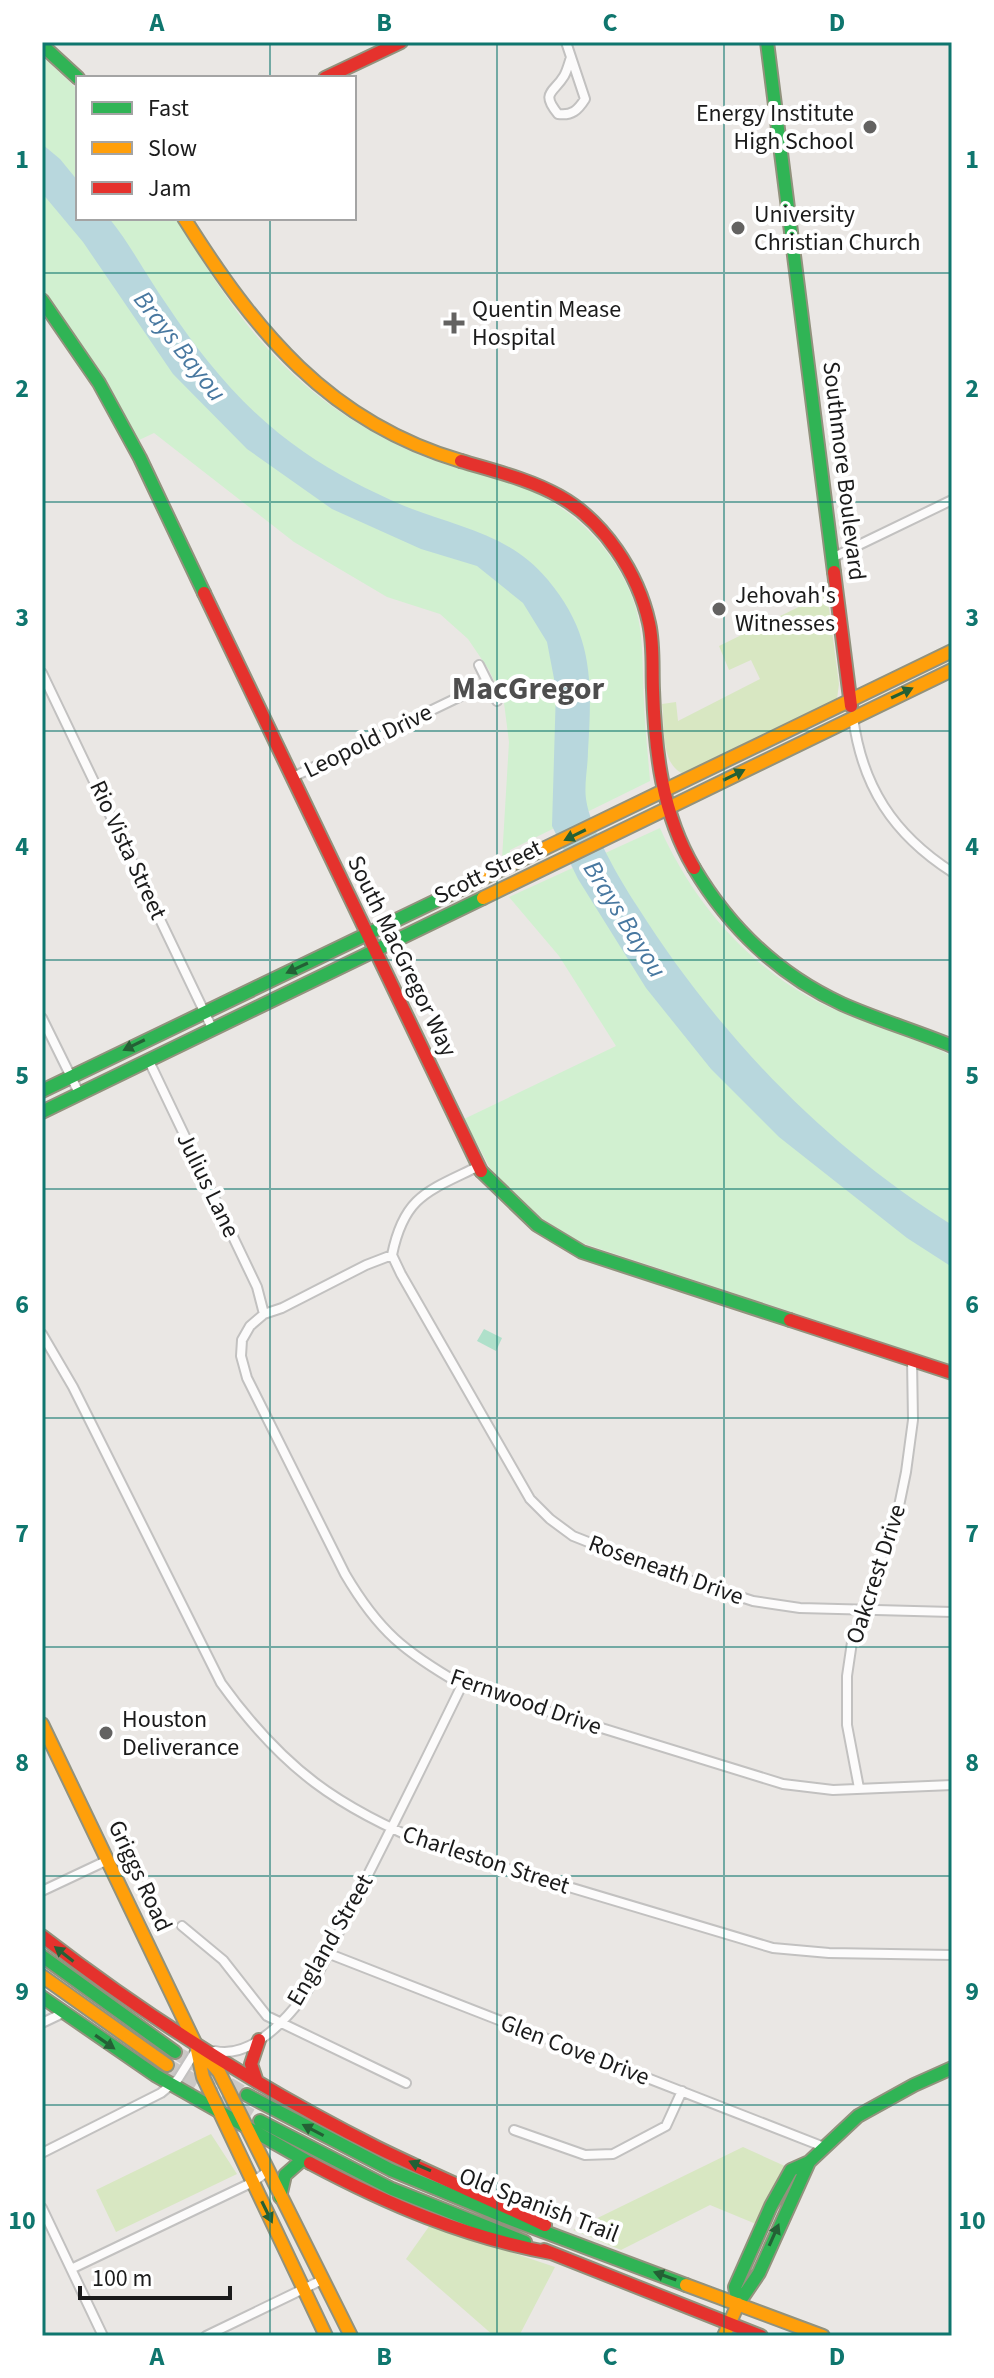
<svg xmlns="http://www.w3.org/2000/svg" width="994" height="2378" viewBox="0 0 994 2378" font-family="'Source Sans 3',sans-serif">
<rect width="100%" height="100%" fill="#eae7e4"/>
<path fill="#d8e7c2" d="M827 593 839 684 837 699 685 774C660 767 665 726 662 704L676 702 678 721 760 679 751 660 729 670 719 646Z
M211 2134 237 2174 116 2232 96 2190Z
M743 2147 787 2167 768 2196 756 2224 710 2205 621 2250 573 2230Z
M430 2225 555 2267 519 2336H494L406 2259Z"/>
<path fill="#d1f0d0" d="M42 56 78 90V218H176C227 303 272 371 359 424 385 440 412 453 441 463 464 471 488 475 511 483 565 501 609 541 631 594 645 628 642 667 644 702 645 728 648 755 650 781L510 850V855L502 859 509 742 504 703 489 670 468 639 440 614 387 597 294 542 154 433 137 441 106 379 42 291Z
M660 828C693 902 748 967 822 1004 864 1024 910 1034 952 1056V1365L576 1241 525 1207 490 1168 464 1119 616 1046 559 956 509 897Z"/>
<path fill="#afe0ca" d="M484 1329 502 1338 496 1351 477 1341Z"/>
<path fill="#b8d7dd" d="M42 144 60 159 78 181V218H109C131 245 147 277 167 305 204 361 248 414 304 452 334 473 368 490 402 505 455 527 508 532 548 580 594 635 592 683 588 751 588 766 584 784 586 799 590 829 620 880 637 906 718 1034 823 1144 952 1225V1267L907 1238 779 1137 711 1069 646 988 578 879 552 826 556 689 547 642 523 603 477 566 421 549 332 509 247 449 173 374 83 242 42 193Z"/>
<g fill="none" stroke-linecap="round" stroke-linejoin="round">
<path stroke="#cbc8c6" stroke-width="14" stroke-dasharray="14 7" stroke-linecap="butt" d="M175 2052 247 2095
M167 2065 260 2121"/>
<defs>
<path id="street" d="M566 42 585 99C578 110 572 116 558 114 540 92 554 93 564 76 567 71 569 63 571 57
M834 557 952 500
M479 665 497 701
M42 673 212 1028
M853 717C862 786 893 834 952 872
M291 778 488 683
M42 1018 79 1093
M148 1059 257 1287 264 1314
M392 1255 366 1265 282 1308 264 1314 250 1326 242 1340 241 1356 247 1378 345 1574C379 1632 405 1652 462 1685L783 1784 833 1790 952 1785
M392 1255 401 1274 530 1499 550 1519 573 1536 664 1572 753 1601 800 1608 952 1612
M392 1255C404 1196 428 1191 477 1167
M42 1334 73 1387 221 1683C283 1769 338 1808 435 1847L773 1948 829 1953 952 1955
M859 1788 847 1725V1676L852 1642 899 1506 906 1472 913 1420 912 1360
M42 1891 108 1860
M182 1926 223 1960 267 2016 406 2083
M327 1953 824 2147
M42 2023 63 2013
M215 2051C246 2058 277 2029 296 2006 319 1978 336 1936 353 1904 390 1832 426 1759 462 1685
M514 2130 585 2155 613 2154 666 2126 682 2091
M42 2153 161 2093 178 2079 198 2047
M42 2208 103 2336
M71 2269 253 2182 268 2171
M206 2336 324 2279"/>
<path id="fast" d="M767 42 834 572
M42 45 78 78
M42 300 99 383 140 458 204 593
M694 868C729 927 779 975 842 1004 878 1020 916 1031 952 1046
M42 1091 442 898
M42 1112 483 898
M481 1171 537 1225 582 1252 790 1320
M42 1956 175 2052
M42 1997 155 2075 310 2163
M247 2095 391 2170 505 2217 686 2285
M260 2121 392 2189 525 2242
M280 2197 285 2175 302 2160
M738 2304 735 2287 771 2206 791 2170 809 2162 858 2116 914 2085 952 2068
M738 2304 759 2273 809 2162"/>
<path id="slow" d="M184 218C255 331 328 422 461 461
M442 898 952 651
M483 898 952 670
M42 1724 197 2047 219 2072 351 2336
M42 1976 167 2065
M197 2050 203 2077 326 2336
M686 2285 823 2336
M724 2336 738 2304"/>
<path id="jam" d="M325 78 401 42
M461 461C494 471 529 479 559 496 604 521 638 573 649 623 654 645 652 668 653 690 655 751 662 814 694 868
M834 572 851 706
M204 593 481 1171
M790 1320 952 1373
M42 1936C147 2017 259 2088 378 2148 433 2175 490 2199 545 2225
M257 2082 251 2064 259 2040
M310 2163C387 2204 464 2237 551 2253
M544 2250 761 2336"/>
</defs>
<use href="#street" stroke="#c2c1c0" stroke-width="12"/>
<use href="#fast" stroke="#92927d" stroke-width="16"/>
<use href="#slow" stroke="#92927d" stroke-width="16"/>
<use href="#jam" stroke="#92927d" stroke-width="16"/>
<use href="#street" stroke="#fcfbfb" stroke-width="8"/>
<use href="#fast" stroke="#30b455" stroke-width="12"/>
<use href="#slow" stroke="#ff9f0a" stroke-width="12"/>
<use href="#jam" stroke="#e5322d" stroke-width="12"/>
</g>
<defs><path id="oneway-solid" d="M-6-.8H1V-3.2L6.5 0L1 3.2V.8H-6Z" transform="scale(2)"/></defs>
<g fill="#246035">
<use href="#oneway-solid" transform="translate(902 693) rotate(-25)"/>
<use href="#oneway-solid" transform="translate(734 775) rotate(-26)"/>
<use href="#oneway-solid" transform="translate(575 835) rotate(154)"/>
<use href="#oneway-solid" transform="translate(297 968) rotate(155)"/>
<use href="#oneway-solid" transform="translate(134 1045) rotate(154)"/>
<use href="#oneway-solid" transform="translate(64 1954) rotate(-142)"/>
<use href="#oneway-solid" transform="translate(105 2042) rotate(35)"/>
<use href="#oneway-solid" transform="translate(313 2130) rotate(-152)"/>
<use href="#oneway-solid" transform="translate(420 2166) rotate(-156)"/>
<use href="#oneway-solid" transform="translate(267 2212) rotate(64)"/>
<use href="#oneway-solid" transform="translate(774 2235) rotate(-66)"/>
<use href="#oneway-solid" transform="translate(665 2276) rotate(-160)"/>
</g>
<path fill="none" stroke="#0f766e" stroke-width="2" stroke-opacity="0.55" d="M270 42V78M497 42V2336M724 42V2336M270 218V2336M42 273H952M42 502H952M42 731H952M42 960H952M42 1189H952M42 1418H952M42 1647H952M42 1876H952M42 2105H952"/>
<g fill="#636261" stroke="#fff" stroke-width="3">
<circle cx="870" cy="127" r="8"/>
<circle cx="738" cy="228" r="8"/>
<path d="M450 311h8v8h8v8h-8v8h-8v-8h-8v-8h8z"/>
<circle cx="719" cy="609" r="8"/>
<circle cx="106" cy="1733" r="8"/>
</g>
<g text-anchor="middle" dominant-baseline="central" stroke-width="8" stroke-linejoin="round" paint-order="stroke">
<g font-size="24" fill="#1b1b1b" stroke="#fff" text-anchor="start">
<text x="854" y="113" text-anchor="end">Energy Institute<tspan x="854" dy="28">High School</tspan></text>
<text x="754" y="214">University<tspan x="754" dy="28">Christian Church</tspan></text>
<text x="472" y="309">Quentin Mease<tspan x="472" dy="28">Hospital</tspan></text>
<text x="735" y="595">Jehovah's<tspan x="735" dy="28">Witnesses</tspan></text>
<text x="122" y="1719">Houston<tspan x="122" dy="28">Deliverance</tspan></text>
</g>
<g font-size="24" fill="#1b1b1b" stroke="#fff">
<text transform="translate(844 471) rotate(83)">Southmore Boulevard</text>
<text transform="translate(368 741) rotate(-26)">Leopold Drive</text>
<text transform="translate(128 850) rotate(65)">Rio Vista Street</text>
<text transform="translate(488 872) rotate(-26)">Scott Street</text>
<text transform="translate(402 956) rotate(64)">South MacGregor Way</text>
<text transform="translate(208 1185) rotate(64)">Julius Lane</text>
<text transform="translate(666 1570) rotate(20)">Roseneath Drive</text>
<text transform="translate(876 1574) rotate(-72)">Oakcrest Drive</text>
<text transform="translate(526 1702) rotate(19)">Fernwood Drive</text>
<text transform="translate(486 1860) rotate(18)">Charleston Street</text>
<text transform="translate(140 1876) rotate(65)">Griggs Road</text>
<text transform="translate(330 1940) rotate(-60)">England Street</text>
<text transform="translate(575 2050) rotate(21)">Glen Cove Drive</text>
<text transform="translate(539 2205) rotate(21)">Old Spanish Trail</text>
</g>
<g font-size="26" font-style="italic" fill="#4878a0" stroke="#fff">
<text transform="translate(180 346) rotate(52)">Brays Bayou</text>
<text transform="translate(625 919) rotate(58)">Brays Bayou</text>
</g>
<g font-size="32" font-weight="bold" fill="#4e4e4e" stroke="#fff">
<text x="528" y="689">MacGregor</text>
</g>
</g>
<rect width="994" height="2378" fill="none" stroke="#ffffff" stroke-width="88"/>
<rect x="76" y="76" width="280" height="144" fill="#ffffff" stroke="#a4a4a4" stroke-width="2"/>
<rect x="92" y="102" width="40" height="12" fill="#30b455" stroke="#a4a4a4" stroke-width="2"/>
<text x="148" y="116" font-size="24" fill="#1b1b1b">Fast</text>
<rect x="92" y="142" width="40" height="12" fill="#ff9f0a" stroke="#a4a4a4" stroke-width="2"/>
<text x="148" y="156" font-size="24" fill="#1b1b1b">Slow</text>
<rect x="92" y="182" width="40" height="12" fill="#e5322d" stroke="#a4a4a4" stroke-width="2"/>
<text x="148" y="196" font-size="24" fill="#1b1b1b">Jam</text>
<path d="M80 2286v12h150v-12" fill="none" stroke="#1b1b1b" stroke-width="4"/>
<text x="92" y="2286" font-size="24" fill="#1b1b1b" stroke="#ffffff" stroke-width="6" paint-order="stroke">100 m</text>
<rect x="44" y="44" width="906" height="2290" fill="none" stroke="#0f766e" stroke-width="3"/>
<g font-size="26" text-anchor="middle" font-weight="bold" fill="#0f766e">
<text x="157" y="31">A</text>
<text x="384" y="31">B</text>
<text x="610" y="31">C</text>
<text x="837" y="31">D</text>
<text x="22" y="168">1</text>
<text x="972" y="168">1</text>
<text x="22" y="397">2</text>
<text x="972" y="397">2</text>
<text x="22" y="626">3</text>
<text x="972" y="626">3</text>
<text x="22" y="855">4</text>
<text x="972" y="855">4</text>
<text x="22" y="1084">5</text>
<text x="972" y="1084">5</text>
<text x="22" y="1313">6</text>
<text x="972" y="1313">6</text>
<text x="22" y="1542">7</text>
<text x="972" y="1542">7</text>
<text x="22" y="1771">8</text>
<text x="972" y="1771">8</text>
<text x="22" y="2000">9</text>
<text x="972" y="2000">9</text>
<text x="22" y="2229">10</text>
<text x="972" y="2229">10</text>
<text x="157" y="2365">A</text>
<text x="384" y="2365">B</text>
<text x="610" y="2365">C</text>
<text x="837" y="2365">D</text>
</g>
</svg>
